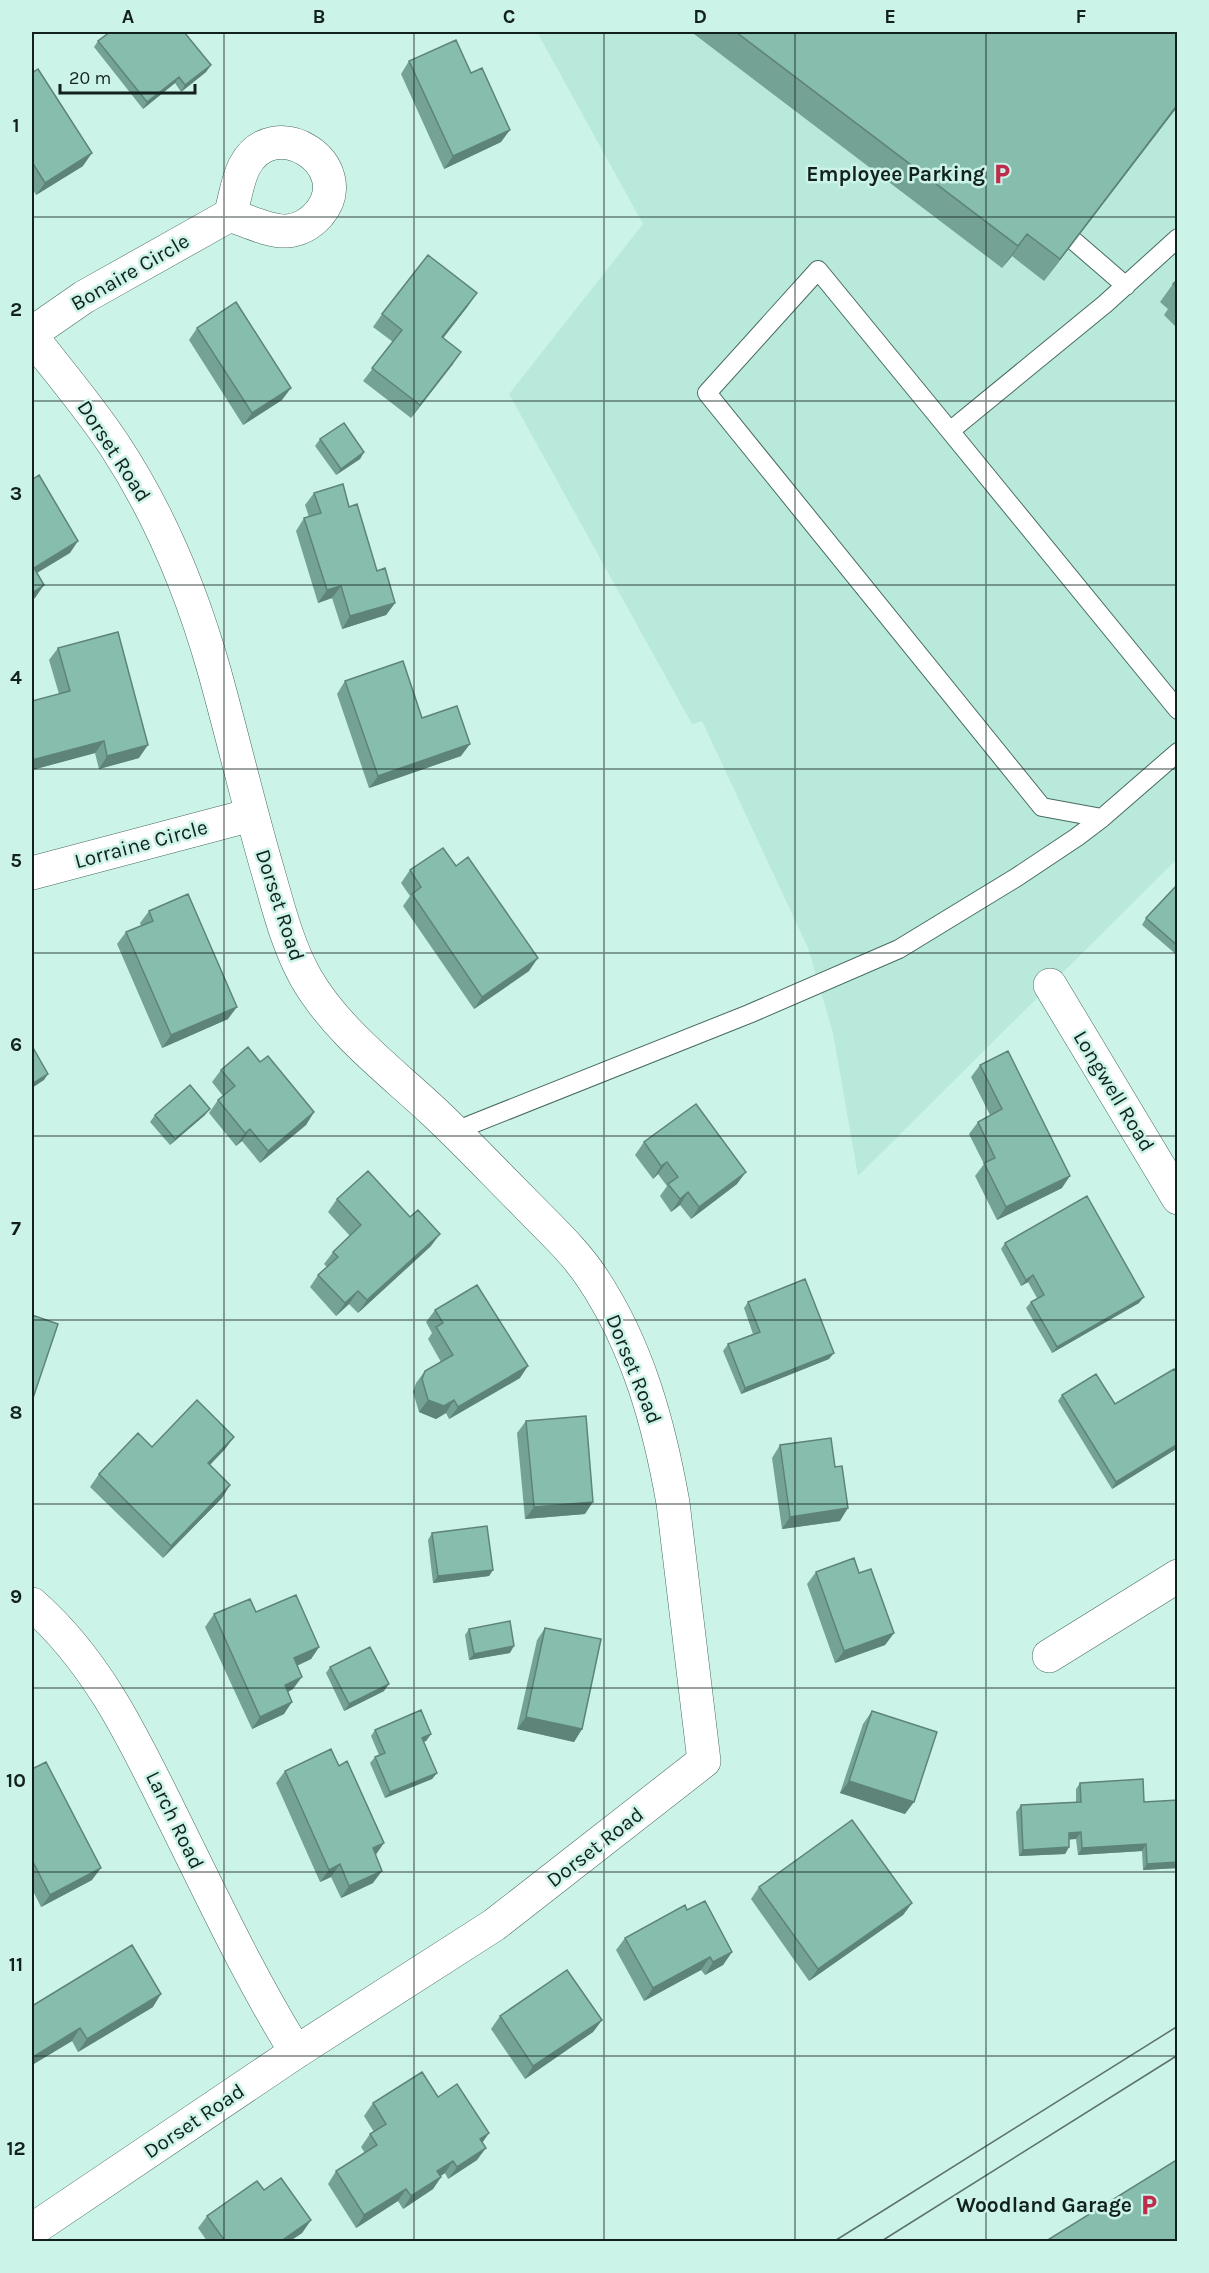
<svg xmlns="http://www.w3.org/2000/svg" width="1209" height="2273" viewBox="0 0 1209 2273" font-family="Karla,sans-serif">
<rect width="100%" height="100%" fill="#ccf3e7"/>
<path fill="#b8e9da" d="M537 32H1177V859L858 1176 833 1033 808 948 702 721 692 724 509 394 643 224Z"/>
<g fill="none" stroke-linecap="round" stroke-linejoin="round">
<defs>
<path id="service" d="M1178 238 1105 304 950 431 1178 710
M1074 241 1126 286
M950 431 818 270 707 393 1042 807 1102 818 1178 752
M455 1131 749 1014 899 949 1017 877 1077 837 1102 818"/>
<path id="minor" d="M32 333 84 297 230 215C235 200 237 181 244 167 274 109 359 166 319 214 311 223 300 230 287 231 269 232 248 221 230 215
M32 337C60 373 90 408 115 446 161 516 191 589 214 670 233 738 249 807 269 875 279 910 288 946 306 978 336 1030 389 1070 433 1111 465 1141 494 1172 525 1203 548 1227 575 1251 593 1279 638 1347 659 1424 673 1503L704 1761 494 1925 296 2052 32 2230
M32 873 251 815
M1050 985 1178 1198
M32 1604C96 1660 132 1735 169 1810 210 1892 248 1975 296 2052
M1049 1656 1178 1576"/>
</defs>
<use href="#service" stroke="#486b61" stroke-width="20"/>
<use href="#minor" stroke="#486b61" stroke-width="34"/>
<use href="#service" stroke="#fff" stroke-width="18"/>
<use href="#minor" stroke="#fff" stroke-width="33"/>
<path stroke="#5a726b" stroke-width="1.5" d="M833 2242 1178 2026
M880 2242 1178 2055"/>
</g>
<path fill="#74a395" d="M696 32H1178V106L1044 281 1012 256 1002 268 694 34Z
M98 41 211 65 206 72 181 92 175 83 143 109 94 47Z
M409 61 501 142 444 169 401 74Z
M32 73 83 166 36 195 32 188Z
M1178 279V329L1164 315 1168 309 1160 302 1173 284Z
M468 306 443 338 453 364 411 418 363 381 393 342 373 327 382 314Z
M197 328 282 400 243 425 189 340Z
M320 439 364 452 360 459 336 475 315 446Z
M314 493 349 507 377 571 395 603 386 615 342 629 332 598 318 603 296 531 304 518 309 517 305 505Z
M58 648 139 758 99 769 95 753 32 770V701L59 694 49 660Z
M345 681 461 756 369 788 337 694Z
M410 870 529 971 474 1009 403 906 410 896 401 883Z
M1178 884V956L1142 925 1146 918Z
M149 911 228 1019 162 1048 117 944 126 932 141 926 140 923Z
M260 1062 314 1112 306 1125 260 1163 242 1141 236 1146 209 1113 218 1100 223 1096 212 1082 221 1070Z
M980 1065 1062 1188 997 1220 975 1176 984 1164 969 1134 978 1122 990 1115 971 1077Z
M155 1115H205L170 1145 150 1122Z
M644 1142 737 1184 691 1219 680 1205 671 1212 660 1196 667 1186 658 1174 653 1179 635 1155Z
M337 1199 431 1246 358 1313 349 1304 336 1316 310 1287 318 1275 327 1267 324 1264 333 1252 350 1236 328 1212Z
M1005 1243 1139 1303 1052 1353 1026 1308 1031 1302 1037 1298 1028 1282 1021 1286 1001 1249Z
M748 1302 829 1359 741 1394 723 1351 728 1344 753 1334 744 1308Z
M435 1310 520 1378 449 1419 446 1413 436 1419 419 1412 413 1392 416 1383 425 1371 441 1362 428 1339 432 1333 426 1322Z
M1062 1395 1115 1404 1178 1448 1112 1489 1058 1401Z
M526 1421 585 1514 525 1519 517 1433Z
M234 1437 225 1449 210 1465 230 1485 222 1498 163 1558 90 1487 99 1474 152 1447Z
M780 1445 840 1521 782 1529 772 1458Z
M432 1533 493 1570 489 1576 433 1583 428 1540Z
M816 1572 859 1573 894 1633 885 1645 835 1663 807 1584Z
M256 1612 319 1647 311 1659 297 1666 293 1689 288 1692 284 1714 252 1729 205 1627 214 1614Z
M545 1628 582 1729 574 1742 517 1729 537 1640Z
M469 1629 510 1653 469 1660 465 1635Z
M330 1667 384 1691 344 1711 326 1673Z
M872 1711 905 1814 840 1793 863 1724Z
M375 1730 431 1734 426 1741 423 1742 437 1773 432 1779 385 1798 370 1763 375 1757 379 1755 371 1736Z
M32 1769 92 1880 41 1907 32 1889Z
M285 1771 375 1855 373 1883 341 1898 331 1877 320 1882 276 1783Z
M1080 1783 1144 1802 1178 1800V1868L1143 1870 1142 1851 1078 1855 1076 1839H1069V1847L1065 1854 1019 1856 1016 1812 1021 1805 1076 1802V1789Z
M759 1887 912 1903 903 1915 809 1981 751 1899Z
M625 1938 732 1952 723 1965 705 1975 701 1970 644 2001 616 1950Z
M32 2006 153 2007 78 2052 72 2041 32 2065Z
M500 2016 602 2020 593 2032 525 2079 491 2029Z
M438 2097 489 2133 482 2143 477 2160 448 2179 445 2173 441 2176V2177L433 2189 403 2209 398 2201 356 2228 328 2184 336 2171 365 2153 361 2147 370 2134 374 2132 364 2116 373 2103Z
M264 2190 311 2220 302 2233 290 2241H207L198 2228 207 2216Z"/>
<path fill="#5e8479" d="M211 65 206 72 181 92 185 85Z
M179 77 175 83 143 109 147 102Z
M1178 104V106L1044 281 1060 259Z
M510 130 501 142 444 169 453 156Z
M92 153 83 166 36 195 45 183Z
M1027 234 1012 256 1002 268 1018 246Z
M477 293 468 306 434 350 442 337Z
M461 352 453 364 411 418 420 405Z
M291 388 282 400 243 425 252 413Z
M364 452 360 459 336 475 341 469Z
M78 541 70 553 32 576 34 568Z
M44 585 35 598 32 600V593Z
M341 586 332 598 318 603 327 590Z
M395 603 386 615 342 629 350 616Z
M104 741 95 753 32 770V760Z
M470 744 461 756 369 788 378 776Z
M148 745 139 758 99 769 107 756Z
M538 958 529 971 474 1009 482 997Z
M237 1007 228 1019 162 1048 171 1035Z
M48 1074 44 1080 32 1088V1084Z
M210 1109 205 1115 170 1145 175 1139Z
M314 1112 306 1125 260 1163 268 1151Z
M250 1129 242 1141 236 1146 245 1133Z
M667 1162 658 1174 653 1179 661 1166Z
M746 1172 737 1184 691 1219 699 1207Z
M1070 1176 1062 1188 997 1220 1006 1207Z
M688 1192 680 1205 671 1212 680 1199Z
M440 1234 431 1246 358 1313 367 1300Z
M1033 1275 1028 1282 1021 1286 1026 1280Z
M358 1291 349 1304 336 1316 345 1303Z
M1144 1297 1139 1303 1052 1353 1057 1347Z
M834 1353 829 1359 741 1394 745 1388Z
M528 1366 520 1378 449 1419 458 1407Z
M428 1400H454L446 1413 436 1419 419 1412Z
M234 1437 225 1449 199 1476 208 1463Z
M1178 1444V1448L1112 1489 1116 1482Z
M230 1485 222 1498 163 1558 171 1546Z
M593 1502 585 1514 525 1519 534 1507Z
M848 1508 840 1521 782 1529 790 1517Z
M493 1570 489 1576 433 1583 438 1576Z
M894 1633 885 1645 835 1663 844 1651Z
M514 1646 510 1653 469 1660 474 1654Z
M319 1647 311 1659 285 1671 294 1658Z
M302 1677 293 1689 276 1698 285 1685Z
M389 1684 384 1691 344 1711 349 1704Z
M292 1702 284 1714 252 1729 260 1717Z
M526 1717 582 1729 574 1742 517 1729Z
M431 1734 426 1741 417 1744 422 1738Z
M437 1773 432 1779 385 1798 390 1792Z
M849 1781 914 1802 905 1814 840 1793Z
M1081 1832 1076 1839 1065 1840 1069 1833Z
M384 1843 375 1856 373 1848Z
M1146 1844 1142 1851 1078 1855 1082 1848Z
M1069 1847 1065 1854 1019 1856 1023 1850Z
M1178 1862V1868L1143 1870 1147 1864Z
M340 1864 331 1877 320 1882 329 1870Z
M101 1868 92 1880 41 1907 50 1895Z
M382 1871 373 1883 341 1898 349 1886Z
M912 1903 903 1915 809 1981 818 1969Z
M732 1952 723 1965 705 1975 713 1962Z
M710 1957 701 1970 644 2001 653 1988Z
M161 1994 153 2007 78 2052 87 2039Z
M602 2020 593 2032 525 2079 533 2066Z
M80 2028 72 2041 32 2065V2059L33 2057Z
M489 2133 480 2146V2139Z
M486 2148 477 2160 448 2179 457 2167Z
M453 2161 445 2173 429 2183 437 2171Z
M441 2177 433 2189 403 2209 411 2196Z
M406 2189 398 2201 356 2228 364 2215Z
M311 2220 302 2233 290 2241H281Z"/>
<path fill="#87bdad" stroke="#5e8479" stroke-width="1.5" d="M110 32H184L211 65 185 85 179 77 147 102 98 41Z
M736 32H1178V104L1060 259 1027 234 1018 246Z
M456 40 471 73 482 68 510 130 453 156 409 61Z
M38 69 92 153 45 183 32 162V73Z
M428 255 477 293 442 337 461 352 420 405 372 368 402 330 382 314Z
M1178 279V288L1173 284Z
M236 302 291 388 252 413 197 328Z
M344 423 364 452 341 469 320 439Z
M39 475 78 541 34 568 44 585 32 593V480Z
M343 484 349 507 357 504 377 571 385 568 395 603 350 616 341 586 327 590 304 518 321 513 314 493Z
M118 632 148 745 107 756 104 741 32 760V701L70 691 58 648Z
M403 661 422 718 457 706 470 744 378 776 345 681Z
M443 848 456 866 468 857 538 958 482 997 412 894 421 887 410 870Z
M1178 884V946L1146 918Z
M188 894 237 1007 171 1035 126 932 153 921 149 911Z
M32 1046 48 1074 32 1084Z
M248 1047 260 1062 268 1056 314 1112 268 1151 250 1129 245 1133 218 1100 235 1086 221 1070Z
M1008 1051 1070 1176 1006 1207 984 1163 995 1158 978 1122 1002 1109 980 1065Z
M190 1085 210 1109 175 1139 155 1115Z
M696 1104 746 1172 699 1207 688 1192 680 1199 668 1184 678 1177 667 1162 661 1166 644 1142Z
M368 1171 410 1217 418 1210 440 1234 367 1300 358 1291 345 1303 318 1275 338 1257 333 1252 361 1225 337 1199Z
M1087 1196 1144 1297 1057 1347 1031 1302 1044 1295 1033 1275 1026 1280 1005 1243Z
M805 1279 834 1353 745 1388 728 1344 760 1332 748 1302Z
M477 1285 528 1366 458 1407 454 1400 444 1406 428 1400 422 1379 425 1371 453 1355 436 1327 443 1323 435 1310Z
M32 1315 58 1324 32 1401Z
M1174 1369 1178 1374V1444L1116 1482 1062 1395 1096 1374 1115 1404Z
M197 1400 234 1437 208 1463 230 1485 171 1546 99 1474 138 1433 152 1447Z
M586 1416 593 1502 534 1507 526 1421Z
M831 1438 835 1467 842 1466 848 1508 790 1517 780 1445Z
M487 1526 493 1570 438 1576 432 1533Z
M854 1558 859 1573 871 1569 894 1633 844 1651 816 1572Z
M296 1595 319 1647 294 1658 302 1677 285 1685 292 1702 260 1717 214 1614 250 1599 256 1612Z
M510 1621 514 1646 474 1654 469 1629Z
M545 1628 601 1639 582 1729 526 1717Z
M370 1647 389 1684 349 1704 330 1667Z
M421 1710 431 1734 422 1738 437 1773 390 1792 375 1757 385 1753 375 1730Z
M872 1711 937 1732 914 1802 849 1781Z
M331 1749 339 1766 347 1761 384 1843 373 1848 382 1871 349 1886 340 1864 329 1870 285 1771Z
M46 1762 101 1868 50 1895 32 1860V1769Z
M1143 1779 1144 1802 1178 1800V1862L1147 1864 1146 1844 1082 1848 1081 1832 1069 1833V1847L1023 1850 1021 1805 1081 1802 1080 1783Z
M852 1820 912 1903 818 1969 759 1887Z
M705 1901 732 1952 713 1962 710 1957 653 1988 625 1938 685 1905 687 1910Z
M132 1945 161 1994 87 2039 80 2028 33 2057 32 2054V2006Z
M567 1970 602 2020 533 2066 500 2016Z
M422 2072 438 2097 457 2084 489 2133 480 2139 486 2148 457 2167 453 2161 437 2171 441 2177 411 2196 406 2189 364 2215 336 2171 377 2145 370 2134 386 2124 373 2103Z
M1178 2159V2241H1046Z
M281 2178 311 2220 281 2241H225L207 2216 257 2181 264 2190Z"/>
<path fill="none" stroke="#12211d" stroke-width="1.5" stroke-opacity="0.55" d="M224 32V2242M414 32V2242M604 32V2242M795 32V2242M986 32V2242M32 217H1178M32 401H1178M32 585H1178M32 769H1178M32 953H1178M32 1136H1178M32 1320H1178M32 1504H1178M32 1688H1178M32 1872H1178M32 2056H1178"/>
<defs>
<symbol id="parking-bare" viewBox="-9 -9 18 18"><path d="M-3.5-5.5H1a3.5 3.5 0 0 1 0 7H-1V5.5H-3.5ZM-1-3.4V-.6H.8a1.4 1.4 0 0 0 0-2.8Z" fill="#bd2c4c" stroke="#ccf3e7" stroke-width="2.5" paint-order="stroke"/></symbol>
</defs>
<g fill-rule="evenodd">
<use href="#parking-bare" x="987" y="159" width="30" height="30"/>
<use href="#parking-bare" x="1134" y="2190" width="30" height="30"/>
</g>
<g text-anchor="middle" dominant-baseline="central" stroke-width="5" stroke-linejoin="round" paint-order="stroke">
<g font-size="21" font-weight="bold" fill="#12211d" stroke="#ccf3e7" text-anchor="end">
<text x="985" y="174">Employee Parking</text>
<text x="1132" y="2205">Woodland Garage</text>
</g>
<g font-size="21" fill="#12211d" stroke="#ccf3e7">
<text transform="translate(130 272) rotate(-30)">Bonaire Circle</text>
<text transform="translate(114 451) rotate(57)">Dorset Road</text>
<text transform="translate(141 844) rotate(-15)">Lorraine Circle</text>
<text transform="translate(280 905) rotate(72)">Dorset Road</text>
<text transform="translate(1114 1091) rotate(59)">Longwell Road</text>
<text transform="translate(634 1369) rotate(68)">Dorset Road</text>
<text transform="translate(175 1820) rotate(64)">Larch Road</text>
<text transform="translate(595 1847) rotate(-38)">Dorset Road</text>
<text transform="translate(194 2121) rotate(-34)">Dorset Road</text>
</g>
</g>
<rect width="1209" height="2273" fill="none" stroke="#ccf3e7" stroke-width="66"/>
<path d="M60 84v9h135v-9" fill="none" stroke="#12211d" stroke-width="3"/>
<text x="69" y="84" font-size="18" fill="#12211d" stroke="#ccf3e7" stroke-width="4.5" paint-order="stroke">20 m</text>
<rect x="33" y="33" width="1143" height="2207" fill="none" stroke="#12211d" stroke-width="2"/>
<g font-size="20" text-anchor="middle" font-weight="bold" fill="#12211d">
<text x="128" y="23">A</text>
<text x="319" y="23">B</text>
<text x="509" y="23">C</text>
<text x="700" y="23">D</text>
<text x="890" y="23">E</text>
<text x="1081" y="23">F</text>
<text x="16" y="132">1</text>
<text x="16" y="316">2</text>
<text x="16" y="500">3</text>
<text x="16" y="684">4</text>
<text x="16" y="867">5</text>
<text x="16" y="1051">6</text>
<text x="16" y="1235">7</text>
<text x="16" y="1419">8</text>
<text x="16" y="1603">9</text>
<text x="16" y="1787">10</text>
<text x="16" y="1971">11</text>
<text x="16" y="2155">12</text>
</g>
</svg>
